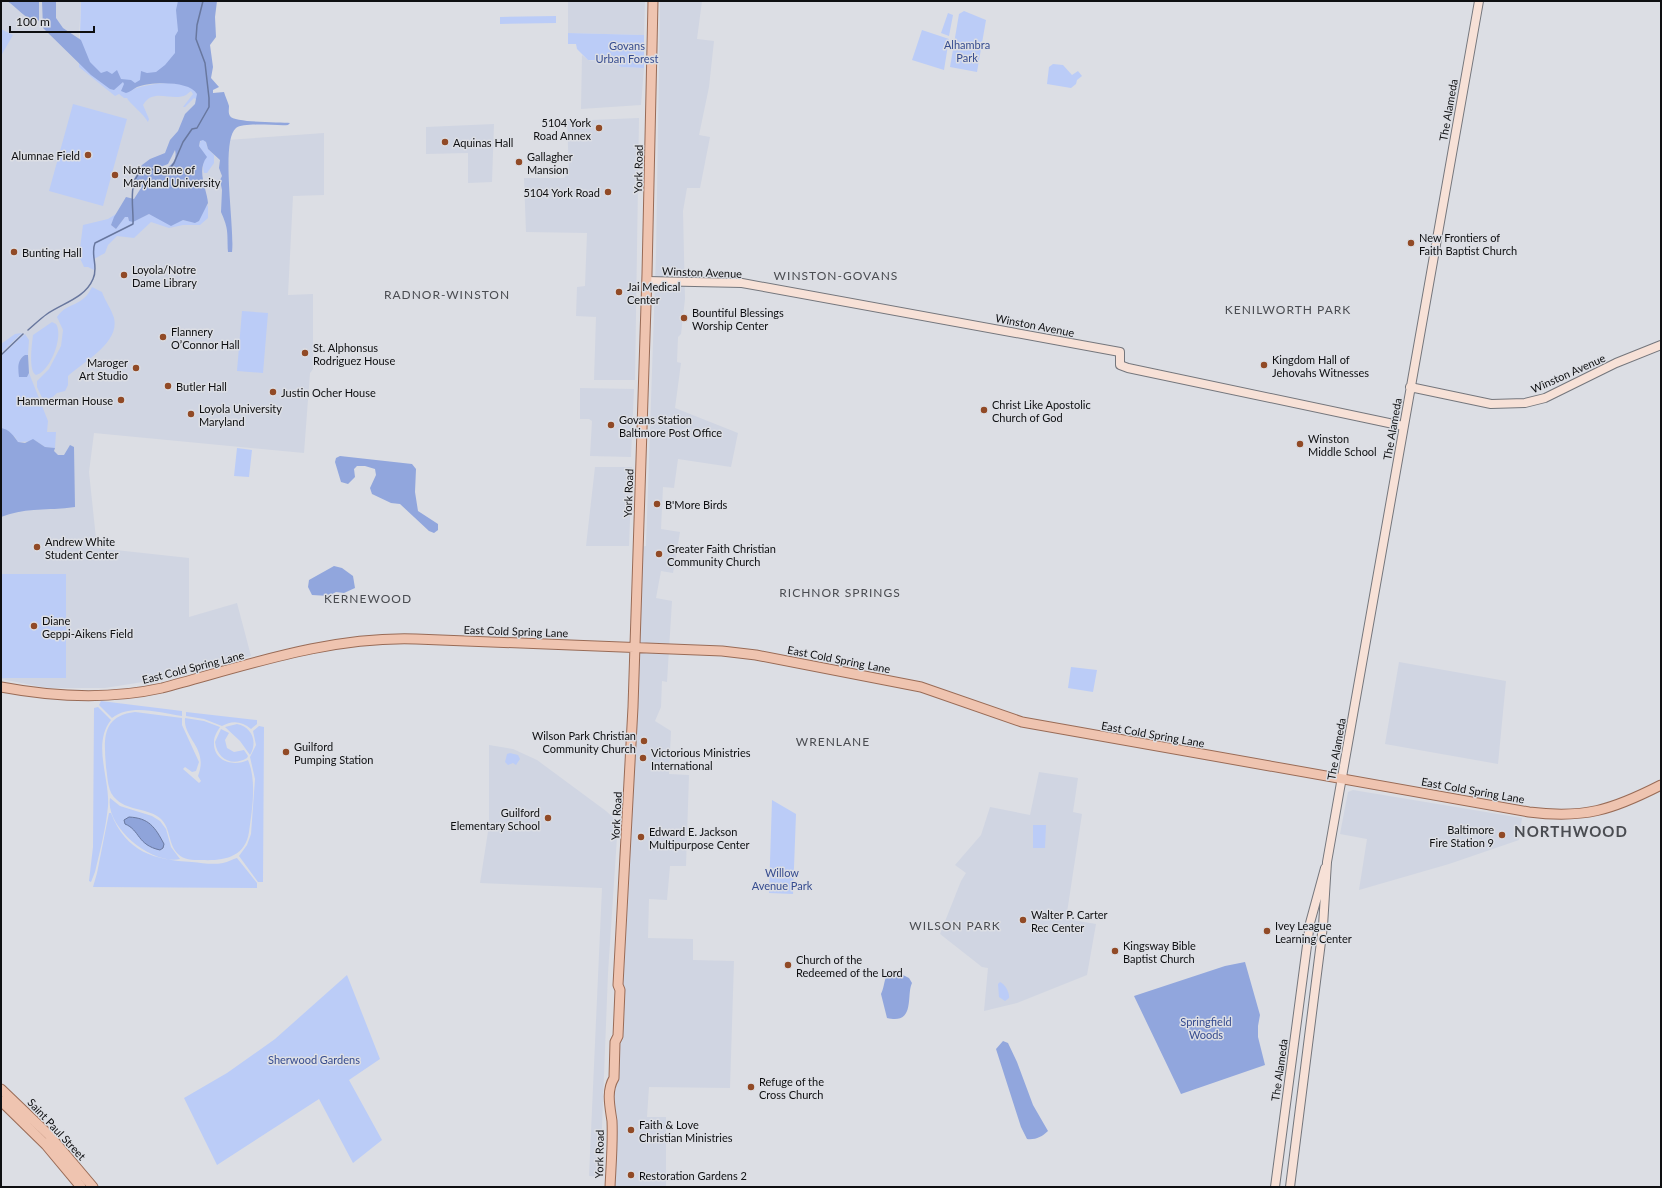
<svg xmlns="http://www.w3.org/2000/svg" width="1662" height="1188" viewBox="0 0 1662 1188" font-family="Lato,sans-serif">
<rect width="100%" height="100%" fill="#dcdee4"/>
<path fill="#d0d5e2" d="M1 1H81L79 37 121 93 141 84 210 85 227 140 324 133V195L293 196 288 295 313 294V369L310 373 304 453 94 433 89 472 97 548 189 558V617L237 603 251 656 149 681 105 688H47L1 679Z
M568 1H645L644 35 568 33Z
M660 1H702L697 39 714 41 709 87 699 135 710 137 700 188H687L683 211 685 299 681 334 678 337 677 362 681 363 675 408 738 433 731 467 678 459 674 488 663 487 661 529 680 532 673 573 661 571 656 598 672 601 667 682 662 681 661 707 655 721 671 731 669 774 689 775 686 866H670L667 900 649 899 648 938 693 939V960L734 961 730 1088 649 1087 647 1117H666V1187H610L612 1121 639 547 646 546 656 255Z
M582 55 588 60 592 61H612L621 67 644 68 641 105 581 109Z
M639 118 635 380H594L596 317 576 316 577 287 585 286 587 233 526 232 524 178H564L569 172 567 121Z
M494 124 492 182 468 183V153L426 154V127Z
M580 388 634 389 631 457 590 456 592 421 589 419H580Z
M595 467H632L629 546H586Z
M1399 662 1506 681 1498 764 1385 744Z
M489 745 513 749 537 760 606 811 618 822 608 973 600 1177 589 1176 602 888 480 883 489 825Z
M1039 772 1078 778 1073 812 1082 814 1066 919 1096 924 1087 975 1017 1003 984 1011 988 968 982 967 940 934 961 881 966 873 955 865 981 835 990 807 1030 815Z
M1353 790 1522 818 1519 840 1449 864 1359 890 1367 839 1340 834 1348 792Z"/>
<path fill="#bbccf7" d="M81 1H203L210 85C185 83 148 73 128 92 142 84 187 76 197 94V100L194 98 185 107H183L193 94 191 91C189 92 188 94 186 95 172 102 153 87 143 105L149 119 148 122C143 113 130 104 127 98H124L119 94 115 96 79 67Z
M964 11 986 20 977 72 950 67 959 14Z
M948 13 953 15 949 36 941 33Z
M556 16V23L500 24V17Z
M1 29 13 35 1 56Z
M922 30 949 39 944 70 912 60Z
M568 33 644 35V68L621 67 612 61 588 60 577 49 576 44H568Z
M1053 64 1063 65 1072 75 1078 71 1082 76 1077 80 1076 84 1071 88 1047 84 1049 67Z
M73 104 127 119 103 206 49 191Z
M201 140H205L208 149 214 155V163L207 173H204C201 163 207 156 199 146Z
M208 205V218L200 225H183L169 228 151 222 134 238 117 236 108 245 105 253 94 259V270L88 267H84L79 256 83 225 108 219 116 214 111 225 116 229 125 217H128L129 221 136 220 149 214C164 220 167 225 183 220L192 222Z
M92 287 102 292C105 301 111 308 114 318 120 343 83 362 68 376V385L65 391 57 393 45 404 37 387V381L49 369 61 346 63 330 57 317C68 301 82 308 92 287Z
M242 311 268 313 263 373 237 371Z
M52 322 56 324C64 336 50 372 36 375 28 371 32 344 33 335Z
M22 333 1 353V344L15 334Z
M25 334 29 340 28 355H25L20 359 19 377H27L29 373 48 421 47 432H56L55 448 45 447 36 441 18 442 15 437 1 428V356Z
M237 448 252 450 249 477 234 476Z
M1 574H66V678H1Z
M1071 667 1097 670 1093 692 1068 688Z
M101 701 182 711V716C160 713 131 703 112 718L99 705Z
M98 707 111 720C92 744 110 778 108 806 106 828 100 851 95 872L91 882 89 881 93 847 94 708Z
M135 712 182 718V725L199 762 196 771 192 772 185 767 183 769 199 783 201 781 198 776C209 748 183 739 185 718L204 721 220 727C217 732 214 736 214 742 213 762 234 767 248 760 257 781 252 810 249 832 245 858 223 861 201 860 192 860 184 860 178 854 168 844 171 829 161 819 149 808 129 811 117 800 107 792 108 779 106 767 104 740 101 716 135 712Z
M186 712 257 720V724L251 729C242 721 232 720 222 726L204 719 186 716Z
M237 724C252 727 258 742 250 755L240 741 225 727Z
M259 726 264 727 263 882H258L239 856 247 845 251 834 255 779 250 757 256 745 253 731Z
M221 729 229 733 225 740 227 748 234 752 244 750 248 756 247 758C232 767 217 759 215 742Z
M510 753 518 755 520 759 516 765 513 763 508 765 505 762 507 754Z
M110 798 120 806 152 816 160 821 166 829 171 847 180 859C152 865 105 827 110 798Z
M772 800 796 814 793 894 769 893Z
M109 813H111C126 852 154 860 192 862 202 863 213 865 223 863 228 862 233 859 237 858L257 883V888L93 887 97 873Z
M1033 825H1046L1045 848H1033Z
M347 975 380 1059 349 1080 382 1140 353 1163 319 1099 217 1165 184 1098 227 1073 275 1039Z
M1000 982C1005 984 1010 993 1009 998L1005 1001 999 997 998 984Z"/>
<path fill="#91a6dd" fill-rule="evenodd" d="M7 1H39V20L37 22C24 18 18 8 7 1Z
M42 1H56V18L63 28 81 40 90 62 101 73 107 71 112 74 117 70 121 79 131 80 135 83 140 80 141 71 147 73 156 72 165 65 175 53V36L178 31 176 10 178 1H217L215 17 216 37 210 45 213 67 211 78 219 87 213 90V93L224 92C225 96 228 102 229 106 229 109 228 113 230 116 234 123 281 122 290 123L288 125C277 126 244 122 236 128 220 141 235 229 232 252H228C227 232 229 230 221 212L222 190 220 180 222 176 219 168 220 160 208 149 206 142 203 140 200 141 199 146 207 157C196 170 207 190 208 203L199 221 195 223 183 220 171 226 149 214 133 222 129 221 128 217H125L116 229 111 225 114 217 126 197 134 199 141 188 140 186 133 189 130 186 142 165 150 159 165 153 170 140 178 131 185 114 195 104 197 94C189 80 150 82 137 87 133 89 130 92 126 93L121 91 124 84 123 82 114 90 110 89 91 75 43 28ZM175 150C179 164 163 174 151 167H160L168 164Z
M25 355H28L29 373 27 377H19C18 368 17 360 25 355Z
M1 428C9 429 14 436 18 442L25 443 33 439 45 447 55 448 54 451 58 455H64L70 445 74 447 75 507C50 511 25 507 1 517Z
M340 456 412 464 416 469 415 492 418 511 438 524V530L434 533 429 531 400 504 391 503 372 494 370 488 376 475 375 469 365 466H357L354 469 355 477 348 484 341 482 335 462 336 458Z
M334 566 342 568 353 576 355 588 344 593 336 592 329 596 312 595 308 587 309 580Z
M1245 962 1260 1015 1258 1026V1037L1265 1065 1181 1094 1134 996 1225 966Z
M897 972 909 978 912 983C906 995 916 1025 887 1018L881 994C885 986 883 980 889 973Z
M1003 1041 1008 1043 1017 1062 1033 1105 1048 1131C1042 1137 1035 1140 1027 1139L1021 1127 996 1049Z"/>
<path fill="#8fa4da" stroke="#68779e" d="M129 817C149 818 155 827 164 844L163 848 160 850C137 845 140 830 125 824L124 820Z"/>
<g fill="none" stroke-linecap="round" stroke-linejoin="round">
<path stroke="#68779e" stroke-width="1.5" d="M28 330C34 325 40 319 47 314 63 303 85 298 93 279 99 267 90 255 95 243L133 224C134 207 126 177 146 168L160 171 171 167 174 163 183 142 192 129 197 128 209 107V98L205 63 196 39 197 25 203 1
M1 355 23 334"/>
<defs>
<path id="secondary" d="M647 281 742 283 1120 352V365L1128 368 1403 426
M1410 387 1491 404 1525 403 1545 398 1616 363 1661 345
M1275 1187 1310 923 1325 868
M1290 1187 1323 926 1327 862 1479 1"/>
<path id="primary" d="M1 687C54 697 108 700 162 688 245 666 329 636 416 639L722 651 756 655 921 687 1022 722 1529 812C1584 819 1612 810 1661 785
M1 1089 49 1135 93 1187
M1 1101 46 1145 81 1187
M610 1187C611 1166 613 1142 612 1121 610 1107 606 1091 614 1078L615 1042 618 1036 620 990 618 985 633 707 647 274 653 1"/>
</defs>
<use href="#secondary" stroke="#74767c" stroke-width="10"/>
<use href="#primary" stroke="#996b56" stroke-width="11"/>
<use href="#secondary" stroke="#f7e1d7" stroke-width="8"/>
<use href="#primary" stroke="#efc4b0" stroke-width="9"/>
</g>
<g fill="#914a26" stroke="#dcdee4" stroke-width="1.5">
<circle cx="599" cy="128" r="4"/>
<circle cx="445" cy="142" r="4"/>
<circle cx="88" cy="155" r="4"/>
<circle cx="519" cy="162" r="4"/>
<circle cx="115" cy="175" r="4"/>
<circle cx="608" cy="192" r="4"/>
<circle cx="1411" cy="243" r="4"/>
<circle cx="14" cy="252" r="4"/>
<circle cx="124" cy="275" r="4"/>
<circle cx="619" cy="292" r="4"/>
<circle cx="684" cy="318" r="4"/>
<circle cx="163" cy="337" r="4"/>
<circle cx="305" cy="353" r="4"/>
<circle cx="1264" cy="365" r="4"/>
<circle cx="136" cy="368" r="4"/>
<circle cx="168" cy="386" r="4"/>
<circle cx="273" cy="392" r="4"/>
<circle cx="121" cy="400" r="4"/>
<circle cx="984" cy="410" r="4"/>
<circle cx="191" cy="414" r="4"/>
<circle cx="611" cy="425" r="4"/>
<circle cx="1300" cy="444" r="4"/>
<circle cx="657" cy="504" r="4"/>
<circle cx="37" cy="547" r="4"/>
<circle cx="659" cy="554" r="4"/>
<circle cx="34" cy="626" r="4"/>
<circle cx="644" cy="741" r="4"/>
<circle cx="286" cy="752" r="4"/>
<circle cx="643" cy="758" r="4"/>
<circle cx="548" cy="818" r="4"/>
<circle cx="1502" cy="835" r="4"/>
<circle cx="641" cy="837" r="4"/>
<circle cx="1023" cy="920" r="4"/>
<circle cx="1267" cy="931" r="4"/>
<circle cx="1115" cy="951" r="4"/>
<circle cx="788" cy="965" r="4"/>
<circle cx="751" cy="1087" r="4"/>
<circle cx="631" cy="1130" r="4"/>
<circle cx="631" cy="1175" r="4"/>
</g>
<g text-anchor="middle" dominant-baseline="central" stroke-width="3" stroke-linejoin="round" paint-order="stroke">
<g font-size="11" fill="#364c8f" stroke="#dcdee4">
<text x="967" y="44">Alhambra<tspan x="967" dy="13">Park</tspan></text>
<text x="627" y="45">Govans<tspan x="627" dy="13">Urban Forest</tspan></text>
<text x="782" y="872">Willow<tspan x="782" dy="13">Avenue Park</tspan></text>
<text x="1206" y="1021">Springfield<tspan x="1206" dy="13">Woods</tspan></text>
<text x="314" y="1059">Sherwood Gardens</text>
</g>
<g font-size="11" fill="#0e0f11" stroke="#dcdee4">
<text transform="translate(1448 110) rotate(-80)">The Alameda</text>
<text transform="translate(638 169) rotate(-89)">York Road</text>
<text transform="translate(702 272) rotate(2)">Winston Avenue</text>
<text transform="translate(1035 325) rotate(11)">Winston Avenue</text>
<text transform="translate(1568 373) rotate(-24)">Winston Avenue</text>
<text transform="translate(1392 429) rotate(-80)">The Alameda</text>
<text transform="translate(628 493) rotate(-88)">York Road</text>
<text transform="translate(516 631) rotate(2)">East Cold Spring Lane</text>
<text transform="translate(839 659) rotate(11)">East Cold Spring Lane</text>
<text transform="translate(193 667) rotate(-14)">East Cold Spring Lane</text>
<text transform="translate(1153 734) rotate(10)">East Cold Spring Lane</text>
<text transform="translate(1336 749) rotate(-80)">The Alameda</text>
<text transform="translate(1473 790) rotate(10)">East Cold Spring Lane</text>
<text transform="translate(616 816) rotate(-87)">York Road</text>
<text transform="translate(1279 1070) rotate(-82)">The Alameda</text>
<text transform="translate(57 1129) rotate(47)">Saint Paul Street</text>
<text transform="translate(599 1154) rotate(-89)">York Road</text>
</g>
<g font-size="11" fill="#0e0f11" stroke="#dcdee4" text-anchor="start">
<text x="591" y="122" text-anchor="end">5104 York<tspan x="591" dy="13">Road Annex</tspan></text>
<text x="453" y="142">Aquinas Hall</text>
<text x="80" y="155" text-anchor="end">Alumnae Field</text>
<text x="527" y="156">Gallagher<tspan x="527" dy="13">Mansion</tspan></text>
<text x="123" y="169">Notre Dame of<tspan x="123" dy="13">Maryland University</tspan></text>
<text x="600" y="192" text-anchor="end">5104 York Road</text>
<text x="1419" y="237">New Frontiers of<tspan x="1419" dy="13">Faith Baptist Church</tspan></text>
<text x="22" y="252">Bunting Hall</text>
<text x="132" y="269">Loyola/Notre<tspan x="132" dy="13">Dame Library</tspan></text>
<text x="627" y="286">Jai Medical<tspan x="627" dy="13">Center</tspan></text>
<text x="692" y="312">Bountiful Blessings<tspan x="692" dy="13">Worship Center</tspan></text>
<text x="171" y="331">Flannery<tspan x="171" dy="13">O’Connor Hall</tspan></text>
<text x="313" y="347">St. Alphonsus<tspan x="313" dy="13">Rodriguez House</tspan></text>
<text x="1272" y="359">Kingdom Hall of<tspan x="1272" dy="13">Jehovahs Witnesses</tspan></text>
<text x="128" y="362" text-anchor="end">Maroger<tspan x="128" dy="13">Art Studio</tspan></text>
<text x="176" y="386">Butler Hall</text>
<text x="281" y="392">Justin Ocher House</text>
<text x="113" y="400" text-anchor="end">Hammerman House</text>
<text x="992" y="404">Christ Like Apostolic<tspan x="992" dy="13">Church of God</tspan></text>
<text x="199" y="408">Loyola University<tspan x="199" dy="13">Maryland</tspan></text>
<text x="619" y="419">Govans Station<tspan x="619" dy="13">Baltimore Post Office</tspan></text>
<text x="1308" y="438">Winston<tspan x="1308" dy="13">Middle School</tspan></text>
<text x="665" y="504">B'More Birds</text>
<text x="45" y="541">Andrew White<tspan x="45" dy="13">Student Center</tspan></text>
<text x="667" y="548">Greater Faith Christian<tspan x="667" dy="13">Community Church</tspan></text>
<text x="42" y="620">Diane<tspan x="42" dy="13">Geppi-Aikens Field</tspan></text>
<text x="636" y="735" text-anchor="end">Wilson Park Christian<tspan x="636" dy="13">Community Church</tspan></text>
<text x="294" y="746">Guilford<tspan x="294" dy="13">Pumping Station</tspan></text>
<text x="651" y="752">Victorious Ministries<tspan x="651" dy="13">International</tspan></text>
<text x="540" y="812" text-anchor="end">Guilford<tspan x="540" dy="13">Elementary School</tspan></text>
<text x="1494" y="829" text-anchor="end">Baltimore<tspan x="1494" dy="13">Fire Station 9</tspan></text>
<text x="649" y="831">Edward E. Jackson<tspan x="649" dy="13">Multipurpose Center</tspan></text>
<text x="1031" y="914">Walter P. Carter<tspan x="1031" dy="13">Rec Center</tspan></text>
<text x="1275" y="925">Ivey League<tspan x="1275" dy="13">Learning Center</tspan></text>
<text x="1123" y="945">Kingsway Bible<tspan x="1123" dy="13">Baptist Church</tspan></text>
<text x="796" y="959">Church of the<tspan x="796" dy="13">Redeemed of the Lord</tspan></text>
<text x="759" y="1081">Refuge of the<tspan x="759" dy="13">Cross Church</tspan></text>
<text x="639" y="1124">Faith &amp; Love<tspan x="639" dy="13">Christian Ministries</tspan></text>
<text x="639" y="1175">Restoration Gardens 2</text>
</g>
<g font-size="12" letter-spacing="1" fill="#4a4c51" stroke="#dcdee4">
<text x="836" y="275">WINSTON-GOVANS</text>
<text x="447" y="294">RADNOR-WINSTON</text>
<text x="1288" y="309">KENILWORTH PARK</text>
<text x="840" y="592">RICHNOR SPRINGS</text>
<text x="368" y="598">KERNEWOOD</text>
<text x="833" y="741">WRENLANE</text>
<text x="955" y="925">WILSON PARK</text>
</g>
<g font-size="15" font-weight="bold" letter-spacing="1" fill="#4a4c51" stroke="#dcdee4">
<text x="1571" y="831">NORTHWOOD</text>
</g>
</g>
<rect width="1662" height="1188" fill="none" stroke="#0e0f11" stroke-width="4"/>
<path d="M10 26v6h84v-6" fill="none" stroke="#0e0f11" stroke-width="2"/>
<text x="16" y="26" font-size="12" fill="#0e0f11" stroke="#dcdee4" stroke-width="3" paint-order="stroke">100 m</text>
</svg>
